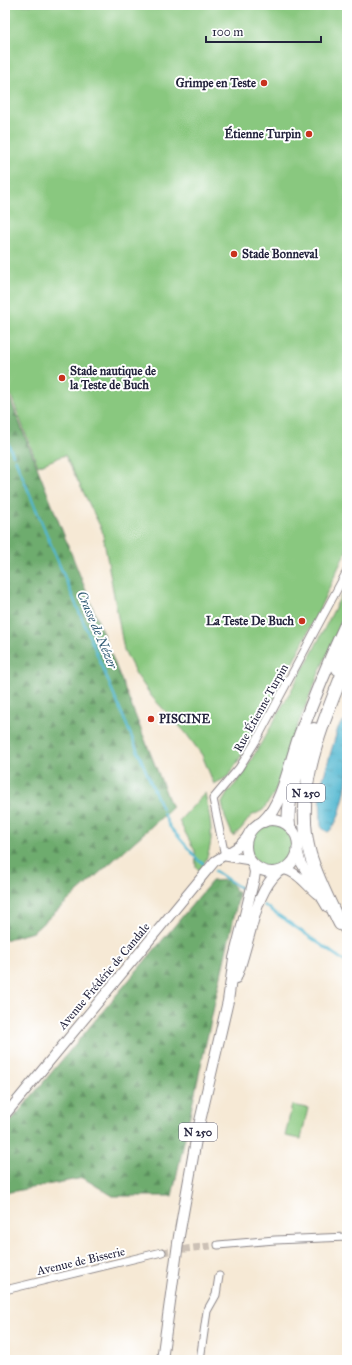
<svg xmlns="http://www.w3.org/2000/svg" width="352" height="1365" viewBox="0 0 352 1365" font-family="'IM FELL Great Primer',serif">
<defs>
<pattern id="forest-firs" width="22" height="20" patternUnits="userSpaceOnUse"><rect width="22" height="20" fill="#6eac6e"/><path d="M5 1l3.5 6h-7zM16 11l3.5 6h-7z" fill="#5a8c5c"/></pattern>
<pattern id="water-ripples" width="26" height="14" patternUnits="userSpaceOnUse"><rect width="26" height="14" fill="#51b7d0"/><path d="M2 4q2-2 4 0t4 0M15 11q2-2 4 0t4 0" fill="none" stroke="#4394aa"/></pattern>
</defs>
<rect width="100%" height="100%" fill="#fff"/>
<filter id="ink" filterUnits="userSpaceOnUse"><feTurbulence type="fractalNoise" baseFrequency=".025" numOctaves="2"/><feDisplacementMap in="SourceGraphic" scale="8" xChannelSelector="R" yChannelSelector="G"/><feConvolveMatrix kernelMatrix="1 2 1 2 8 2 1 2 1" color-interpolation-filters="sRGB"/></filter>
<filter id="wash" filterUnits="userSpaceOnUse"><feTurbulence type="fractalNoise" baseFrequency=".012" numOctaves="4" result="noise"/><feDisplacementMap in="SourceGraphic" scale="16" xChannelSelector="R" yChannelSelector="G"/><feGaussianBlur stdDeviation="0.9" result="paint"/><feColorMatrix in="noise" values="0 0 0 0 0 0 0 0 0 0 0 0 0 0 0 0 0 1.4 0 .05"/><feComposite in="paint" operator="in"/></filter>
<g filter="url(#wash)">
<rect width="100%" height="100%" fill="#f6e9d5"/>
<path fill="#89c87f" stroke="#56755d" d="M5 5H347V549L317 614 269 710 229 776 214 784 202 755 185 732 152 697 136 674 124 650 102 530 65 455 38 466 5 380Z
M347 584V611L321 668 297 727 275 792 263 810 251 816 241 829 233 836 225 817 222 803 228 792 239 780 269 730 312 653Z
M205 793C211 824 217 843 200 871L196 867 195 851 179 821Z
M250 846a21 21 0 1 1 42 0a21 21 0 1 1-42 0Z
M292 1105 308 1108 301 1139 285 1136Z"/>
<path fill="url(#forest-firs)" stroke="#486754" d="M5 386 172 808 33 932 5 940Z
M228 880 239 894 172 1196H113L83 1178 5 1193V1128L212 881Z"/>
<path fill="url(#water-ripples)" stroke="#3a6c86" d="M347 721C347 740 348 759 347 778 346 790 339 826 328 832L323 829 321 826 320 796 323 779 338 728 342 722Z"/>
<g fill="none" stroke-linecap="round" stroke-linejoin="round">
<path stroke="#51b7d0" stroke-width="2.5" d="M5 436 13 455
M15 459 162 809
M163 813 170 827 199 861 204 864
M215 871 245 891
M264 905 347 963"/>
</g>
</g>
<g filter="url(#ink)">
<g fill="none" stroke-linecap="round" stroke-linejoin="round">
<path stroke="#ccc1b6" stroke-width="7" stroke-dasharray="7 3.5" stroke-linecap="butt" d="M162 1252 218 1245"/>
<defs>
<path id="street" d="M225 856 213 799 239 768 256 741 347 571
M218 1245 275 1240 347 1237
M5 1290 162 1252
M200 1360 207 1311 216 1295 219 1276"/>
<path id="secondary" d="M297 848 301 863 327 907
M225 856 250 860
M283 869C298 872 306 885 317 894
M336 919 347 932
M5 1115 205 873 215 861 239 846 247 837"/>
<path id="primary" d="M246 846a26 26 0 1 1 52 0a26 26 0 1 1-52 0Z
M236 978C240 968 243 957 246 946 254 920 258 890 279 871
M162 1360 179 1236 197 1134 228 1001 234 958 254 879 255 872 253 864"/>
<path id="highway" d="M338 669 347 650
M264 821C283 805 291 759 300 735 314 697 330 659 347 622
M289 825C285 799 304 754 314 729
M340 924C329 901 317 878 310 854 292 789 324 722 347 662"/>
</defs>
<use href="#street" stroke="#8c8688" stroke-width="9"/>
<use href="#secondary" stroke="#8c8688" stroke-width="11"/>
<use href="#primary" stroke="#8c8688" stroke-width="12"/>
<use href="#highway" stroke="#8c8688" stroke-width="14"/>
<use href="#street" stroke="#fff" stroke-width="7"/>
<use href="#secondary" stroke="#fff" stroke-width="9"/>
<use href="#primary" stroke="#fff" stroke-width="10"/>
<use href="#highway" stroke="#fff" stroke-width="12"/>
</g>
</g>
<g fill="#c8321e" stroke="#fff" stroke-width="1.5">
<circle cx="264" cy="83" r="4"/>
<circle cx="309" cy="134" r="4"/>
<circle cx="234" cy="254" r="4"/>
<circle cx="62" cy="378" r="4"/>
<circle cx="302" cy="621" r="4"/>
<circle cx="151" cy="719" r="4"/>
</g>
<g text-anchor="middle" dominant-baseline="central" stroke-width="4" stroke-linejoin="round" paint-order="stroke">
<g fill="#fff" stroke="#646476" stroke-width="1">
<rect x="287" y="784" width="38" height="18" rx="3"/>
<rect x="179" y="1123" width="38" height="18" rx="3"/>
</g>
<g font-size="11" font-weight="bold" fill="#22223b">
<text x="306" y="793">N 250</text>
<text x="198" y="1132">N 250</text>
</g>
<g font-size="12" font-weight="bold" fill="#22223b" stroke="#fff" text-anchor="end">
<text x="256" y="83">Grimpe en Teste</text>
<text x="301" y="134">Étienne Turpin</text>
<text x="242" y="254" text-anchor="start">Stade Bonneval</text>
<text x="70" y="371" text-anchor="start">Stade nautique de<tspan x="70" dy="14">la Teste de Buch</tspan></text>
<text x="294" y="621">La Teste De Buch</text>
<text x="159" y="719" text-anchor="start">PISCINE</text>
</g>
<g font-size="12" fill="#22223b" stroke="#fff">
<text transform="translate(261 708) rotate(-61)">Rue Étienne Turpin</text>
<text transform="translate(104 976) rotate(-50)">Avenue Frédéric de Candale</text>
<text transform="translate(81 1261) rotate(-13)">Avenue de Bisserie</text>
</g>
<g font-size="13" font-style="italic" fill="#355e77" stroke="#fff">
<text transform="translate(97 630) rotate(67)">Crasse de Nézer</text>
</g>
</g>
<rect width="352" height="1365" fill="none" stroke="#fff" stroke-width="20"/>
<path d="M206 36v6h115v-6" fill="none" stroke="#22223b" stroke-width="2"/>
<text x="212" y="36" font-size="12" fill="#22223b" stroke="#ffffff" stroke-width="3" paint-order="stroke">100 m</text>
</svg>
